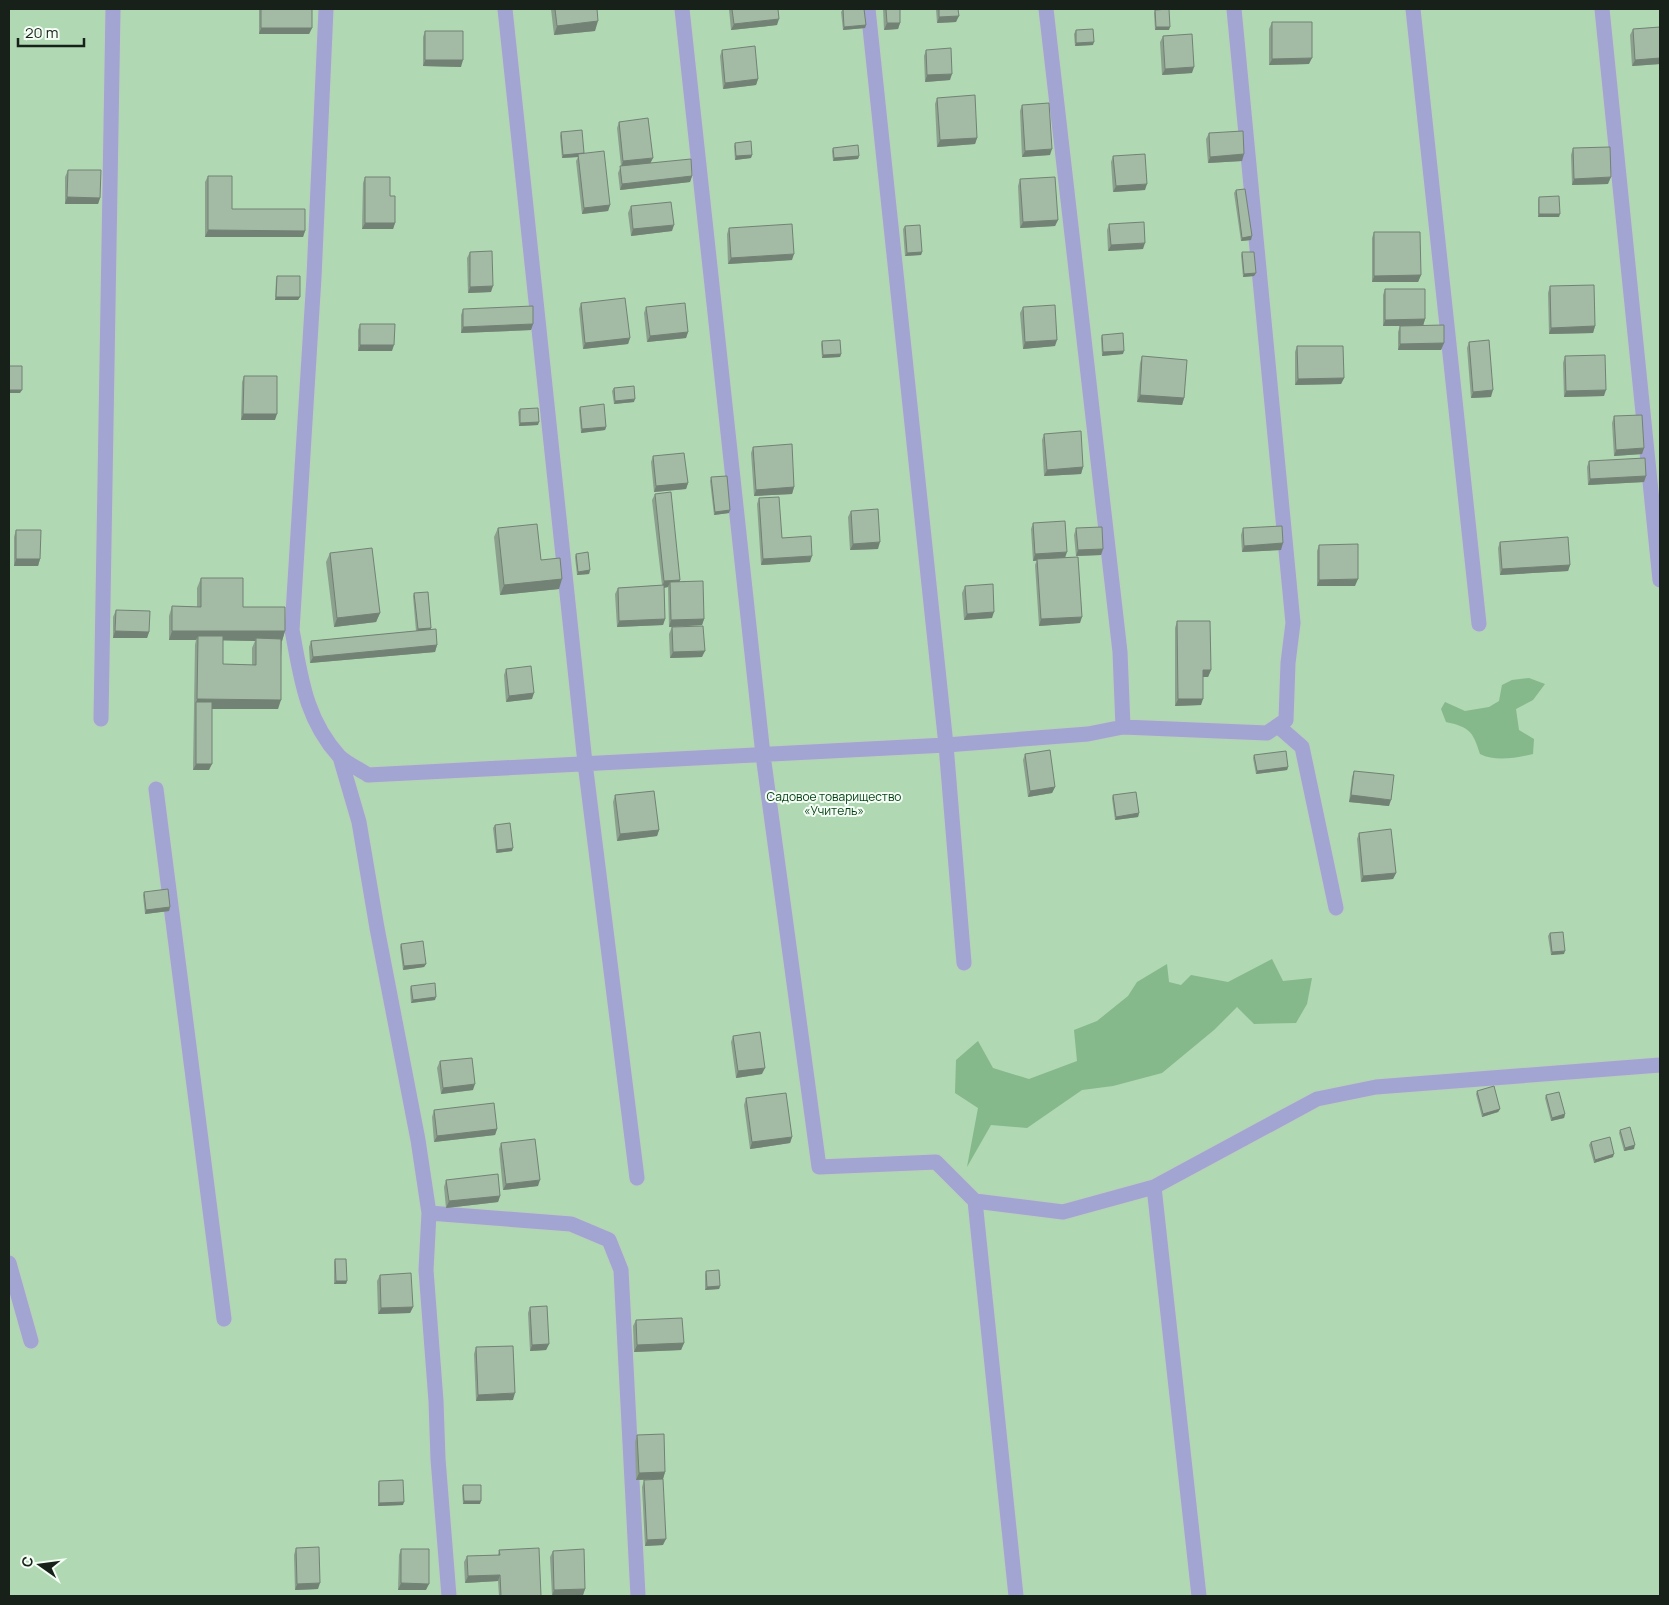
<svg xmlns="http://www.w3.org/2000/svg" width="1669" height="1605" viewBox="0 0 1669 1605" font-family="Manrope,sans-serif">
<rect width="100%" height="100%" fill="#ddf6df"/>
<path fill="#afd8b3" d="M9 9H1660V1596H9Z"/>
<path fill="#85b88a" d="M1529 678 1545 684 1533 700 1516 709 1519 730 1534 739 1533 754C1515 758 1496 762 1480 754 1473 731 1469 727 1446 722L1441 709 1445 702 1465 711 1489 707 1499 701 1502 685 1512 680Z
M1272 959 1283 981 1312 978 1307 1004 1296 1023 1254 1024 1237 1007 1214 1030 1162 1073 1113 1086 1082 1090 1027 1128 991 1125 967 1167 978 1108 955 1093 956 1060 978 1041 993 1068 1029 1079 1077 1061 1074 1030 1097 1021 1128 996 1137 982 1167 964 1169 982 1181 985 1191 975 1228 982Z"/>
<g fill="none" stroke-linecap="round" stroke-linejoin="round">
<defs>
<path id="minor" d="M326 9 314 277 292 630C301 677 305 718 339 756 346 763 359 769 368 775L946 745 1088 734 1123 727 1267 733 1286 720 1288 663 1293 623 1234 9
M505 9 585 763 637 1178
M682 9 763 755 819 1167 936 1162 975 1201 1063 1212 1154 1187 1317 1099 1376 1087 1660 1065
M868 9 946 745 964 963
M1046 9 1120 652 1123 727
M1413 9 1479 624
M1602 9 1660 580
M101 719 113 9
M1278 726 1302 747 1336 908
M340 757 359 822 377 928 418 1140 429 1213 426 1270 436 1401 438 1459 449 1596
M156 789 224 1319
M1154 1187 1199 1596
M975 1201 1016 1596
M429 1213 571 1224 609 1240 621 1270 638 1596
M9 1263 31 1341"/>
</defs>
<use href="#minor" stroke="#bad0bb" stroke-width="17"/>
<use href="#minor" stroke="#a2a4d1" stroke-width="15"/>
</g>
<path fill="#8ca08e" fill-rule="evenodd" d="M259 9H312V28L309 34H259Z
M551 9H597L595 31 554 35Z
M729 9H778L777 25 731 30Z
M843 9 866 25 865 28 843 30 841 12Z
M883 9H900V23L898 29 884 30Z
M936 9H958L956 22 937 23Z
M1155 10 1169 30H1155L1154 13Z
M1272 22 1309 64 1269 65V29Z
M1660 27V64L1632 66 1630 35 1633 29Z
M1076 30 1093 45 1075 46 1074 34Z
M425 31 461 67 423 66V37Z
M1163 36 1192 73 1162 75 1160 42Z
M722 50 758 79 756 85 723 89 720 56Z
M926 50 950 80 925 82 924 56Z
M937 98 977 138 975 144 937 147 935 104Z
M1022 105 1050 155 1022 157 1020 111Z
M619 122 651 163 692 176 690 182 620 190 618 173 621 166 617 128Z
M561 132 584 153 610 205 608 211 582 214 576 161 578 157 562 158 560 136Z
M1209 133 1242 161 1208 163 1206 139Z
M735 143 752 155 751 158 735 160 734 146Z
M833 148 859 156 858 159 833 161 832 151Z
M1573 148 1608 184 1572 185 1571 155Z
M1113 156 1145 190 1113 192 1111 162Z
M68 170 100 198 98 204H65V177Z
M208 176 232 209 305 231 303 237H205V182Z
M365 177 395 223 393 229H362L363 183Z
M1020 179 1058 220 1055 226 1020 228 1018 186Z
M1236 190 1251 240 1241 241 1234 193Z
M1539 197 1559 217H1538V200Z
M631 206 672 231 631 236 628 213Z
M1109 224 1143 249 1108 251 1107 230Z
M905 226 922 252 921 255 905 256 903 229Z
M729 228 792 260 728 264 727 234Z
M1374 232 1421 275 1418 282H1372V238Z
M470 252 491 292 468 293 467 258Z
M1242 252 1256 273 1254 276 1243 277 1241 255Z
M277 276 300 297 298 300H275L276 279Z
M1550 286 1595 326 1593 333 1549 334 1548 293Z
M1385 289 1425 319 1423 326H1383V295Z
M581 303 630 338 628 344 583 349 579 309Z
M646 307 688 332 686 338 647 342 644 313Z
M1023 307 1055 346 1023 349 1020 313Z
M463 309 533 324 531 330 461 333V315Z
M360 324 392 351H358V330Z
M1400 326 1444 343 1441 350H1398V332Z
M1102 335 1123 354 1102 356 1101 338Z
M822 341 841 354 840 357 822 358 821 344Z
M1469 342 1491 397 1471 398 1467 348Z
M1297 346 1344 378 1341 384 1295 385V352Z
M1142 356 1184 398 1182 405 1137 402 1140 363Z
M1565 356 1604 396 1564 397 1563 363Z
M244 376 275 420H241L242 382Z
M614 388 634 402 614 404 612 391Z
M580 407 606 427 605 430 581 433 579 410Z
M520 409 538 425 519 426 518 412Z
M1614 416 1644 448 1642 454 1614 456 1612 423Z
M1044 434 1083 467 1081 474 1044 476 1042 440Z
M753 447 794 487 792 494 754 496 751 453Z
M653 456 688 483 686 489 654 492 651 462Z
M1589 461 1646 476 1644 482 1588 485 1587 467Z
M711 477 729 513 714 515 710 481Z
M655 494 680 582 704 619 702 625 669 627 668 587 664 588 665 619 663 625 617 627 615 594 618 588 662 585 652 500Z
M759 498 782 538 810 562 761 565 757 504Z
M851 511 878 549 850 550 848 517Z
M1033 523 1065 557 1080 623 1039 626 1035 565 1037 560 1033 561 1031 529Z
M498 528 541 560 559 589 500 595 494 537Z
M1076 528 1103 549 1101 555 1076 556 1074 535Z
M1243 528 1281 550 1242 552 1241 535Z
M16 530 40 559 38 566H14V537Z
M1500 542 1570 565 1568 571 1500 575 1498 548Z
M1319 545 1355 586H1317V551Z
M330 553 380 613 376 622 334 627 326 562Z
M576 554 590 570 589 574 577 575 575 557Z
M201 578 243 607 285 631 282 641 278 709H212L209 770H193L195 645 196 640H169V616L172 606 197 607V588ZM223 640 255 641 252 648V665L223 664Z
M965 586 992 618 964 620 962 593Z
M414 593 431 628 430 630 437 645 435 652 310 663 309 647 311 641 416 631 413 596Z
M116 610 149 632 147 638H113V617Z
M1177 621 1211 670 1208 677H1203L1201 705 1175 706V628Z
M672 627 702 657 670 658 669 634Z
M506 669 532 699 506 702 504 675Z
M1025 754 1055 787 1052 793 1028 797 1023 760Z
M1254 755 1288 767 1287 770 1256 774 1253 758Z
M1354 771 1389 806 1349 802 1352 777Z
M615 795 659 830 657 836 617 841 613 802Z
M1113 795 1139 813 1138 817 1115 820 1112 798Z
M495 825 512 851 496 853 493 828Z
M1359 833 1396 873 1393 879 1361 882 1357 839Z
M144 892 170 907 169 911 145 914 143 895Z
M1550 933 1564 954 1551 955 1548 936Z
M401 944 426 964 424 967 403 970 400 947Z
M411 986 435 1000 411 1003 410 989Z
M733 1036 762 1074 736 1078 731 1042Z
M440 1061 473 1090 441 1094 437 1068Z
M1477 1091 1500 1109 1498 1112 1482 1117 1476 1094Z
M1546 1095 1565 1114 1564 1118 1551 1121 1545 1098Z
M746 1098 792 1137 790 1143 750 1149 744 1105Z
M434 1110 497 1129 495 1135 434 1142 432 1117Z
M1620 1130 1634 1149 1624 1151 1619 1133Z
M1591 1142 1613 1157 1594 1163 1589 1145Z
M501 1143 538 1186 503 1190 499 1149Z
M446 1180 500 1196 498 1202 446 1208 444 1187Z
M335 1259 347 1281 346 1284H334V1262Z
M706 1271 720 1286 719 1289 705 1290V1274Z
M380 1275 413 1307 410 1313 378 1314 377 1281Z
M530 1307 549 1344 546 1350 530 1351 528 1313Z
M636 1320 684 1343 681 1350 634 1352 633 1326Z
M476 1347 513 1400 476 1401 474 1354Z
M637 1435 665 1472 663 1479 636 1480 635 1442Z
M644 1480 663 1545 645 1546 642 1487Z
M379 1481 403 1505 378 1506V1484Z
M463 1485 480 1504H463L462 1488Z
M296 1548 318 1589 295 1590 294 1555Z
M401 1549 426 1590H398L399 1555Z
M499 1550 541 1596H499L498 1581 465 1583 464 1562 467 1556 498 1555Z
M553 1551 585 1589 583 1595 552 1596 550 1557Z"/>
<path fill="#728274" d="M959 16 956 22 937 23 939 17Z
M779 19 777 25 731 30 734 24Z
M598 21 595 31 554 35 557 26Z
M887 23H900L898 29 884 30Z
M866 25 865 28 843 30 844 27Z
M1156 27H1170L1169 30H1155Z
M261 28H312L309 34H259Z
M1094 42 1093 45 1075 46 1076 43Z
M1312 58 1309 64 1269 65 1272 59Z
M1660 58V64L1632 66 1635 60Z
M425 60H463L461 67 423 66Z
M1194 67 1192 73 1162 75 1165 69Z
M952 74 950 80 925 82 927 75Z
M758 79 756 85 723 89 725 83Z
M977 138 975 144 937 147 940 140Z
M1052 149 1050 155 1022 157 1025 151Z
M584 153 578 154V157L562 158 563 155Z
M1244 154 1242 161 1208 163 1210 157Z
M752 155 751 158 735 160 736 156Z
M859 156 858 159 833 161 834 158Z
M653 158 650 164 621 168 623 161Z
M692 176 690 182 620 190 622 184Z
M1611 177 1608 184 1572 185 1574 179Z
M1147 184 1145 190 1113 192 1116 186Z
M67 197 100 198 98 204H65Z
M610 205 608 211 582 214 584 208Z
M1539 214H1560L1559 217H1538Z
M1058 220 1055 226 1020 228 1023 222Z
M365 223H395L393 229H362Z
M674 225 672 231 631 236 633 229Z
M208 230 305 231 303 237H205Z
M1252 236 1251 240 1241 241 1242 238Z
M1145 243 1143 249 1108 251 1111 245Z
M922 252 921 255 905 256 907 253Z
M794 254 792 260 728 264 731 258Z
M1256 273 1254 276 1243 277 1244 274Z
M1421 275 1418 282H1372L1374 276Z
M493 286 491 292 468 293 470 287Z
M276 297H300L298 300H275Z
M1425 319 1423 326H1383L1385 320Z
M533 324 531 330 461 333 463 327Z
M1595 326 1593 333 1549 334 1551 328Z
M688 332 686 338 647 342 650 336Z
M630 338 628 344 583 349 585 343Z
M1057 340 1055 346 1023 349 1025 342Z
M1444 343 1441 350H1398L1400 344Z
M360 345H394L392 351H358Z
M1124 351 1123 354 1102 356 1103 352Z
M841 354 840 357 822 358 823 355Z
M1344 378 1341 384 1295 385 1298 379Z
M9 390H22L20 393H9Z
M1493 390 1491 397 1471 398 1473 392Z
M1606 390 1604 396 1564 397 1566 391Z
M1140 395 1184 398 1182 405 1137 402Z
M635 399 634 402 614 404 615 401Z
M243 414H277L275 420H241Z
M539 422 538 425 519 426 520 423Z
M606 427 605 430 581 433 582 429Z
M1644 448 1642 454 1614 456 1616 450Z
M1083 467 1081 474 1044 476 1047 470Z
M1646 476 1644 482 1588 485 1590 479Z
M688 483 686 489 654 492 656 486Z
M794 487 792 494 754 496 756 490Z
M730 510 729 513 714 515 715 512Z
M880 542 878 549 850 550 853 544Z
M1283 543 1281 550 1242 552 1244 546Z
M1103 549 1101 555 1076 556 1078 550Z
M1067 552 1065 558 1033 561 1035 554Z
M812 556 810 562 761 565 763 559Z
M16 559H40L38 566H14Z
M1570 565 1568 571 1500 575 1502 569Z
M590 570 589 574 577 575 578 572Z
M562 579 559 589 500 595 504 585Z
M1358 579 1355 586H1317L1319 580Z
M680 580 678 586 670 582 668 587 662 588 664 581Z
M994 612 992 618 964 620 967 614Z
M380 613 376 622 334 627 337 618Z
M1082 617 1080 623 1039 626 1041 619Z
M665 619 663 625 617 627 619 621Z
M704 619 702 625 669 627 671 620Z
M431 628 430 631 416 632 418 629Z
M115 631 149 632 147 638H113Z
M172 631H285L282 641 256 638 255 641 198 640V636L196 640H169Z
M437 645 435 652 310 663 313 657Z
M705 651 702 657 670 658 673 652Z
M1203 670H1211L1208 677H1201Z
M534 693 532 699 506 702 509 696Z
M197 699 281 700 278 709H196V703Z
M1178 699H1203L1201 705 1175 706Z
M196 764H212L209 770H193Z
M1288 767 1287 770 1256 774 1257 771Z
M1055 787 1052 793 1028 797 1030 791Z
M1351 795 1391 800 1389 806 1349 802Z
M1139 813 1138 817 1115 820 1116 817Z
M659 830 657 836 617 841 620 834Z
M513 848 512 851 496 853 497 850Z
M1396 873 1393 879 1361 882 1363 876Z
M170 907 169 911 145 914 146 910Z
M1565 951 1564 954 1551 955 1552 952Z
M426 964 424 967 403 970 404 966Z
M436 997 435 1000 411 1003 413 1000Z
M765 1068 762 1074 736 1078 738 1071Z
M475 1084 473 1090 441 1094 443 1088Z
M1500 1109 1498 1112 1482 1117 1483 1114Z
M1565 1114 1564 1118 1551 1121 1552 1118Z
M497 1129 495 1135 434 1142 437 1136Z
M792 1137 790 1143 750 1149 752 1142Z
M1635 1145 1634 1149 1624 1151 1625 1148Z
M1614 1154 1613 1157 1594 1163 1595 1160Z
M540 1180 538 1186 503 1190 506 1184Z
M500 1196 498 1202 446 1208 449 1201Z
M336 1281H347L346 1284H334Z
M720 1286 719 1289 705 1290 707 1287Z
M413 1307 410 1313 378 1314 381 1308Z
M684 1343 681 1350 634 1352 637 1345Z
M549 1344 546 1350 530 1351 532 1345Z
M515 1393 513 1400 476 1401 478 1395Z
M665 1472 663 1479 636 1480 639 1473Z
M464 1501H481L480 1504H463Z
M404 1502 403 1505 378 1506 379 1503Z
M666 1539 663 1545 645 1546 647 1540Z
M500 1575 498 1581 465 1583 468 1576Z
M320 1583 318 1589 295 1590 297 1584Z
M401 1583 429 1584 426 1590H398Z
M585 1589 583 1595 552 1596 554 1590Z"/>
<path fill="#a3baa5" stroke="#728274" d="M261 9H312V28H261Z
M555 9H597L598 21 557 26Z
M732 9H778L779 19 734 24Z
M843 9H864L866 25 844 27Z
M886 9H900V23H887Z
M939 9H958L959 16 939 17Z
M1169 9 1170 27H1156L1155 10Z
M1272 22H1312V58L1272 59Z
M1660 27V58L1635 60 1633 29Z
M1093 29 1094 42 1076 43V30Z
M425 31H463V60H425Z
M1192 34 1194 67 1165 69 1163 36Z
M755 46 758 79 725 83 722 50Z
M951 48 952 74 927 75 926 50Z
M975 95 977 138 940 140 937 98Z
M1049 103 1052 149 1025 151 1022 105Z
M648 118 653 158 623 161 619 122Z
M582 130 584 153 563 155 561 132Z
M1243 131 1244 154 1210 157 1209 133Z
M751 141 752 155 736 156 735 143Z
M858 145 859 156 834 158 833 148Z
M1610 147 1611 177 1574 179 1573 148Z
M604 151 610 205 584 208 578 154Z
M1145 154 1147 184 1116 186 1113 156Z
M691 159 692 176 622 184 620 166Z
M68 170H101L100 198 67 197Z
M208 176H232V209H305V231L208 230Z
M365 177H390V196H395V223H365Z
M1055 177 1058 220 1023 222 1020 179Z
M1245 189 1252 236 1242 238 1236 190Z
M1559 196 1560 214H1539V197Z
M671 202 674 225 633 229 631 206Z
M1144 222 1145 243 1111 245 1109 224Z
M792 224 794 254 731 258 729 228Z
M920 225 922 252 907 253 905 226Z
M1374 232H1420L1421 275 1374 276Z
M492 251 493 286 470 287V252Z
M1242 252H1254L1256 273 1244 274Z
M277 276H300V297H276Z
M1594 285 1595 326 1551 328 1550 286Z
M1385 289H1425V319L1385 320Z
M625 298 630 338 585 343 581 303Z
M685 303 688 332 650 336 646 307Z
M1055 305 1057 340 1025 342 1023 307Z
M533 306V324L463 327V309Z
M360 324H395L394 345H360Z
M1444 325V343L1400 344V326Z
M1123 333 1124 351 1103 352 1102 335Z
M840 340 841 354 823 355 822 341Z
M1489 340 1493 390 1473 392 1469 342Z
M1297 346H1343L1344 378 1298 379Z
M1605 355 1606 390 1566 391 1565 356Z
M1142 356 1187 360 1184 398 1140 395Z
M9 366H22V390H9Z
M244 376H277V414H243Z
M634 386 635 399 615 401 614 388Z
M604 404 606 427 582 429 580 407Z
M538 408 539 422 520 423V409Z
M1642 415 1644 448 1616 450 1614 416Z
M1081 431 1083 467 1047 470 1044 434Z
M792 444 794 487 756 490 753 447Z
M684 453 688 483 656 486 653 456Z
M1645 458 1646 476 1590 479 1589 461Z
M727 476 730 510 715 512 711 477Z
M671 492 680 580 664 581 655 494Z
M779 497 782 538 811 536 812 556 763 559 759 498Z
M878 509 880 542 853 544 851 511Z
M1065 521 1067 552 1035 554 1033 523Z
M537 524 541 560 560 558 562 579 504 585 498 528Z
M1282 526 1283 543 1244 546 1243 528Z
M1102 527 1103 549 1078 550 1076 528Z
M16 530H41L40 559H16Z
M1568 537 1570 565 1502 569 1500 542Z
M1358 544V579L1319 580V545Z
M372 548 380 613 337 618 330 553Z
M588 552 590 570 578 572 576 554Z
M1078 557 1082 617 1041 619 1037 559Z
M201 578H243V607H285V631H172V606L201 607Z
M703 581 704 619 671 620 670 582Z
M993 584 994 612 967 614 965 586Z
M664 585 665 619 619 621 618 588Z
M428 592 431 628 418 629 414 593Z
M116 610 150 611 149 632 115 631Z
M1177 621H1210L1211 670H1203V699H1178Z
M703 626 705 651 673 652 672 627Z
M436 629 437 645 313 657 311 641Z
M198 636H223V664L256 665V638L281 639V700L197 699Z
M531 666 534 693 509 696 506 669Z
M196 702H212V764H196Z
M1050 750 1055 787 1030 791 1025 754Z
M1286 751 1288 767 1257 771 1254 755Z
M1354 771 1394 775 1391 800 1351 795Z
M654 791 659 830 620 834 615 795Z
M1136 792 1139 813 1116 817 1113 795Z
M510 823 513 848 497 850 495 825Z
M1391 829 1396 873 1363 876 1359 833Z
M168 889 170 907 146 910 144 892Z
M1563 932 1565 951 1552 952 1550 933Z
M423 941 426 964 404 966 401 944Z
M435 983 436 997 413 1000 411 986Z
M760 1032 765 1068 738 1071 733 1036Z
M472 1058 475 1084 443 1088 440 1061Z
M1494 1086 1500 1109 1483 1114 1477 1091Z
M1559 1092 1565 1114 1552 1118 1546 1095Z
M786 1093 792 1137 752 1142 746 1098Z
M494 1103 497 1129 437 1136 434 1110Z
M1630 1127 1635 1145 1625 1148 1620 1130Z
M1610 1137 1614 1154 1595 1160 1591 1142Z
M535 1139 540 1180 506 1184 501 1143Z
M498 1174 500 1196 449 1201 446 1180Z
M335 1259H346L347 1281H336Z
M719 1270 720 1286 707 1287 706 1271Z
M411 1273 413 1307 381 1308 380 1275Z
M547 1306 549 1344 532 1345 530 1307Z
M682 1318 684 1343 637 1345 636 1320Z
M513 1346 515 1393 478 1395 476 1347Z
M664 1434 665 1472 639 1473 637 1435Z
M663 1479 666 1539 647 1540 644 1480Z
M403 1480 404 1502 379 1503V1481Z
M463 1485H481V1501H464Z
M319 1547 320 1583 297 1584 296 1548Z
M539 1548 541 1596H501L500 1575 468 1576 467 1556 500 1555 499 1550Z
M401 1549H429V1584L401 1583Z
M584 1549 585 1589 554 1590 553 1551Z"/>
<g text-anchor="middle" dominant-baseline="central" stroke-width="4" stroke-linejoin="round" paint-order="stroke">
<g font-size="12" fill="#003d12" stroke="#f4fef5">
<text x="834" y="796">Садовое товарищество<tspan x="834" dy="14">«Учитель»</tspan></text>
</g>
</g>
<rect width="1669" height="1605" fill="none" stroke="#182119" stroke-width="20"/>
<g transform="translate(40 1565) rotate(284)" stroke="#f4fef5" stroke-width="4" paint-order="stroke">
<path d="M0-4L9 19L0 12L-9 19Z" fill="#182119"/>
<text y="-8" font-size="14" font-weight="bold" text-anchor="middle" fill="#182119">С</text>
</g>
<path d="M18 38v8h66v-8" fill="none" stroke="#182119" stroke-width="2.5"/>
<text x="25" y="38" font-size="15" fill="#182119" stroke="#f4fef5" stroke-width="4" paint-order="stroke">20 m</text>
</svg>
